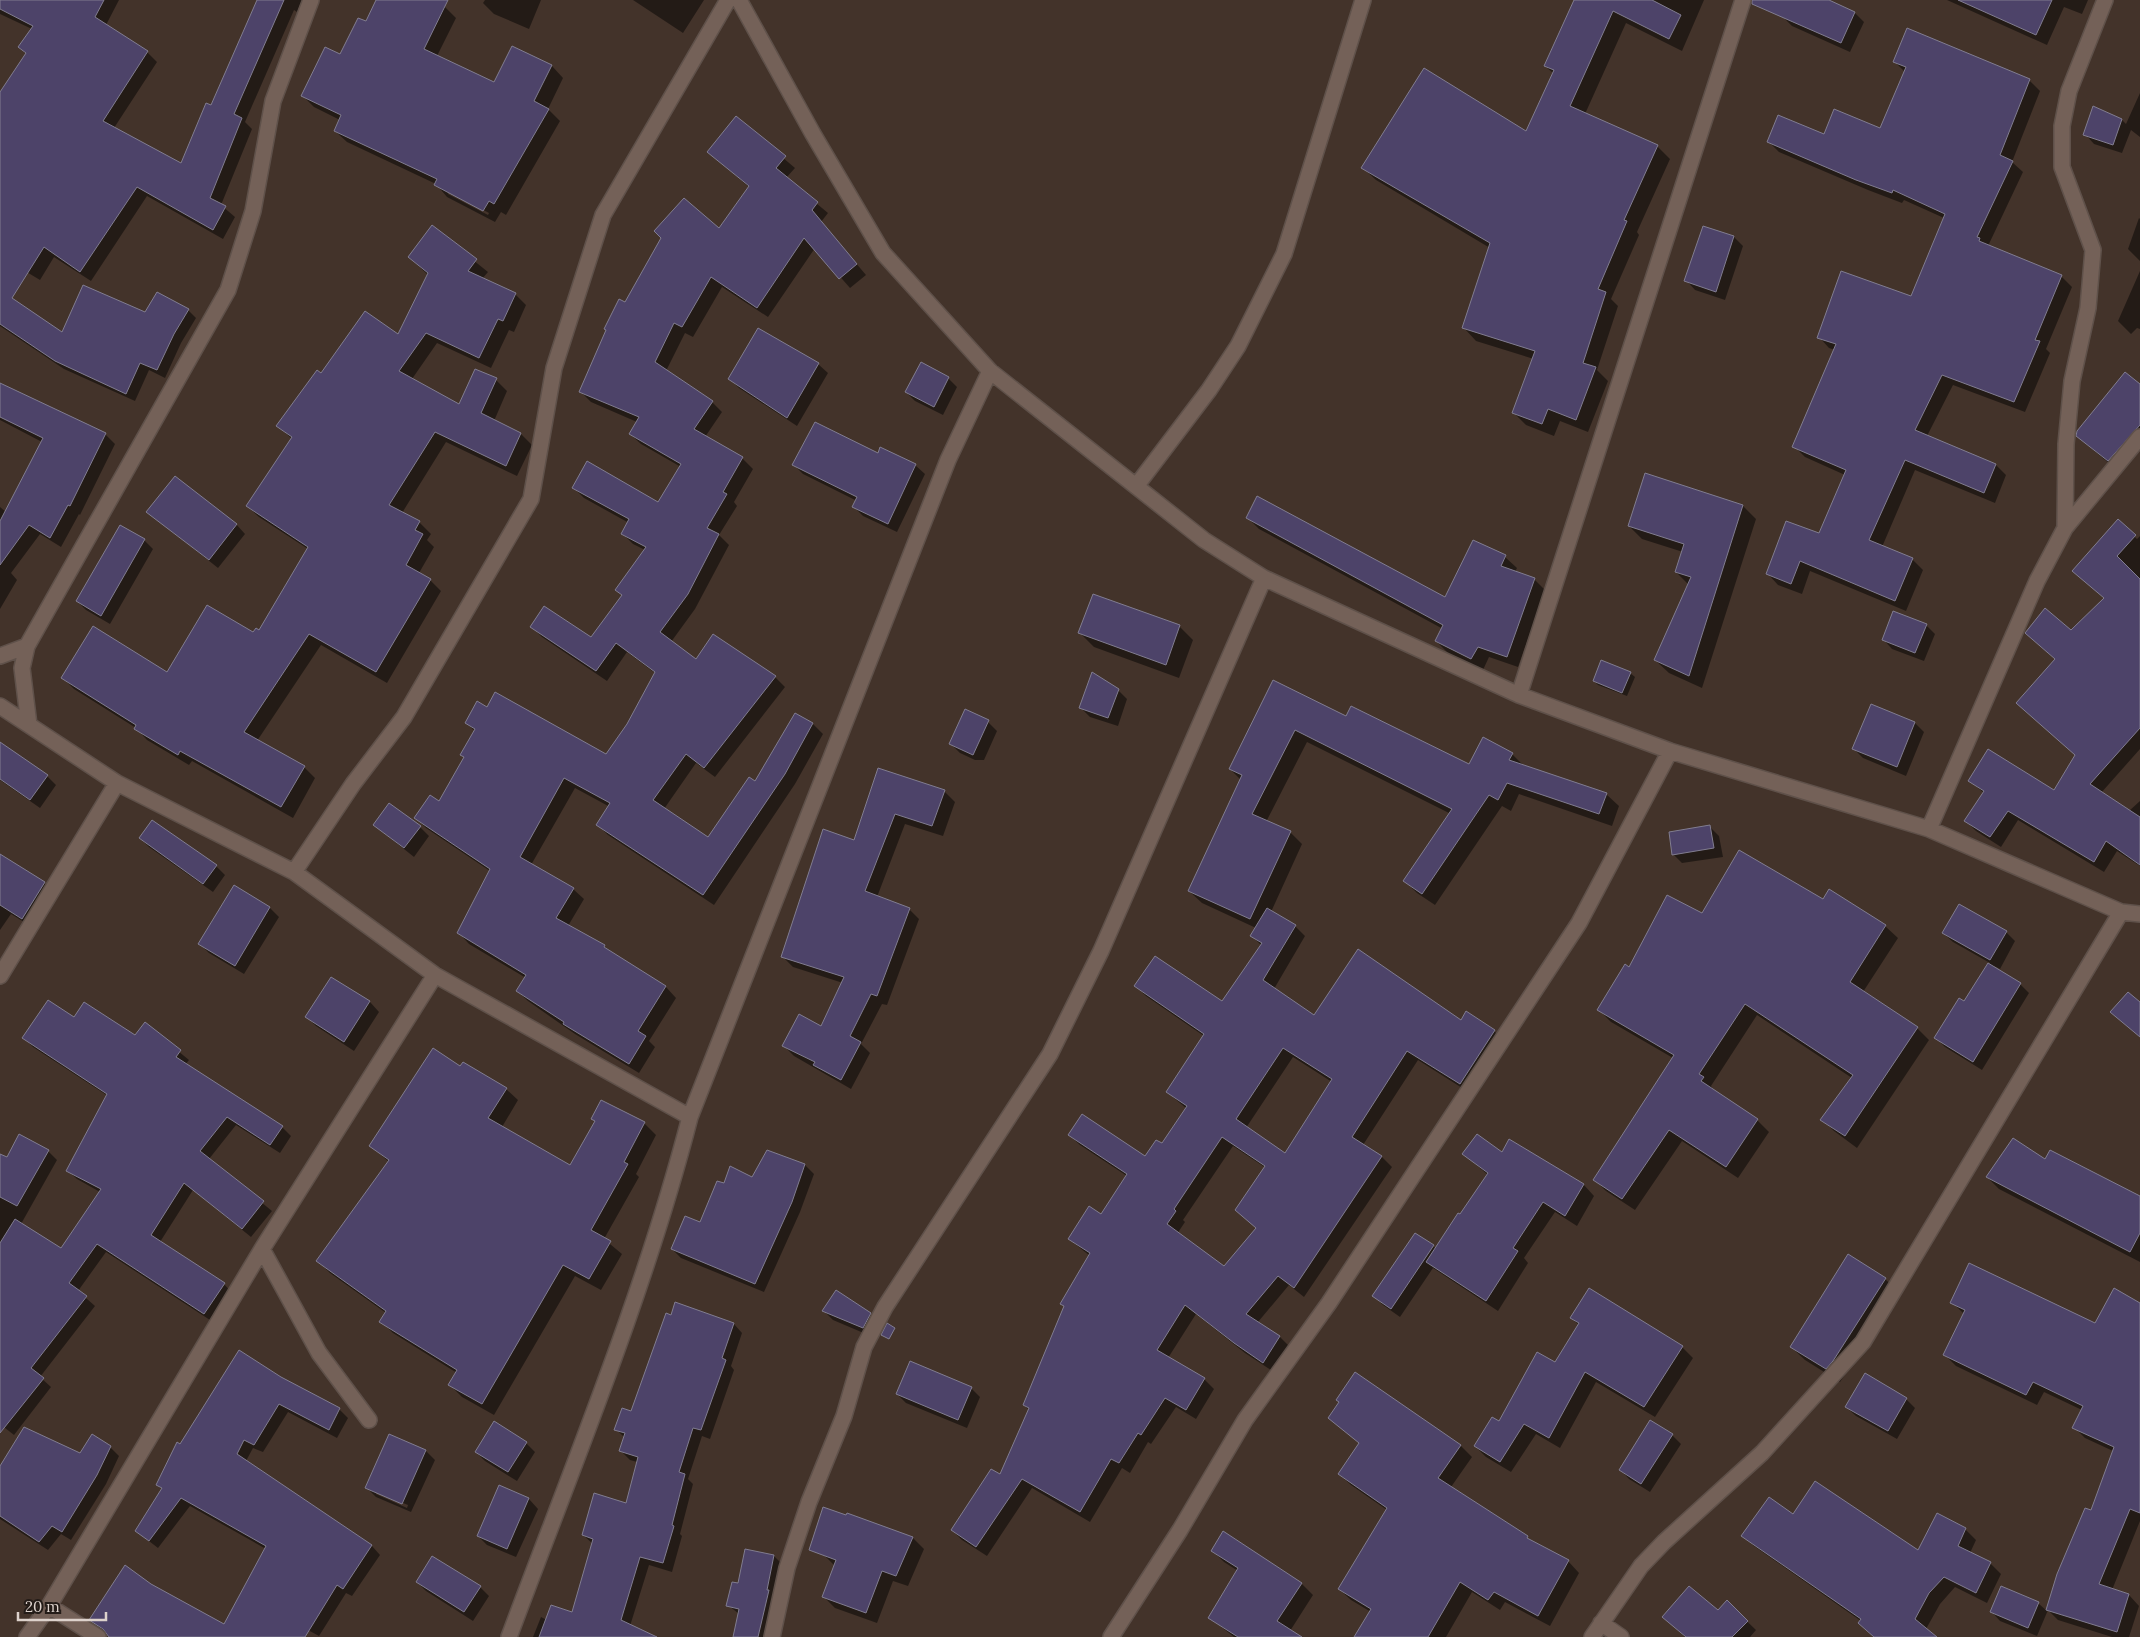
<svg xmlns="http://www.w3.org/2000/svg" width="2140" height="1637" viewBox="0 0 2140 1637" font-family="Lora,serif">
<rect width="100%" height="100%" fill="#43332a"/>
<path fill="#0007" fill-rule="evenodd" d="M0 0H119L106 25 147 52 157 62 114 128 182 165 211 107 260 0H302L297 12 294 10 245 122 252 129 221 205 235 217 223 239 147 196 91 281 54 257 40 280 0 256V92L26 54 19 47 32 29 0 14Z
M378 0H432L444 6 456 18 437 56 495 83 512 47 552 66 563 78 548 109 560 121 506 215 501 212 495 222 447 197 436 184 347 142 335 131 340 120 314 107 303 96 340 56 366 23ZM448 191 489 213 488 215 448 194Z
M485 0H541L529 29 494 14 483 3Z
M633 0H704L683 33Z
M1576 0H1704L1682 51 1626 23 1585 114 1657 146 1670 159 1637 232 1639 235 1611 299 1618 306 1597 370 1608 381 1588 432 1560 421 1554 436 1526 425 1513 412 1534 359 1476 341 1464 328 1490 248 1376 180 1363 168 1527 133 1554 74 1545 66Z
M1791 0H1826L1855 13 1864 22 1850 52 1792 26 1783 17Z
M1947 0H2088L2082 14 2064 7 2047 45Z
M1894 61 2029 80 2040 91 2012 162 2023 172 1988 246 2061 276 2072 287 2046 349 2050 353 2025 412 1953 385 1927 436 1996 465 2006 475 1995 503 1915 470 1882 547 1913 560 1923 570 1906 611 1810 571 1802 594 1778 585 1768 574 1819 535 1845 475 1805 457 1794 446 1835 350 1829 348 1819 337 1912 298 1944 218 1904 200 1902 203 1868 190 1779 152 1769 142 1881 129 1905 72Z
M2140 93V137L2131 130 2122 153 2094 144 2085 134 2122 120 2126 124Z
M736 118 795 168 786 178 828 213 821 222 866 275 850 288 815 248 768 317 722 287 693 337 685 333 666 371 712 402 722 412 705 437 742 458 753 469 734 502 737 506 719 535 729 545 695 609 671 642 696 660 775 677 785 687 715 777 696 763 664 809 709 839 756 783 813 724 823 734 795 784 714 905 608 835 598 825 610 807 575 788 531 865 573 889 584 899 568 926 604 946 611 953 666 987 676 998 649 1041 655 1047 639 1073 575 1034 528 1001 517 991 526 978 469 944 459 933 490 871 426 828 416 818 440 803 465 758 462 755 475 731 466 723 607 756 628 724 655 673 627 652 607 681 542 637 532 627 591 639 623 596 616 590 645 550 633 544 623 534 629 523 584 498 574 488 659 503 681 467 641 444 630 434 637 422 591 402 581 392 625 304 719 230 750 188 709 152Z
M2139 218 2140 219V261L2128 249Z
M432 227 488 272 482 279 515 294 526 305 514 332 509 330 491 368 437 343 412 379 460 406 496 380 507 391 494 421 521 434 532 445 517 476 446 442 402 513 419 522 431 534 427 540 434 547 419 573 430 580 441 591 387 683 321 645 257 741 304 767 315 778 293 818 192 761 189 765 147 740 136 728 74 689 63 678 167 674 260 632 308 549 259 517 247 506 292 439 278 426 322 375 398 336 428 275 409 257Z
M1703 227 1734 237 1743 246 1725 300 1695 290 1686 280Z
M2140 271V329L2137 328 2131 334 2118 321Z
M0 299 62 334 146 314 188 310 196 318 181 343 165 378 149 370 135 401 64 369 0 326Z
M818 364 828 373 797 426 739 388 730 379Z
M948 378 957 387 943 415 915 401 906 392Z
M0 384 105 434 115 444 80 515 79 514 61 547 40 534 11 573 17 580 0 609V507L6 512 42 442 0 420Z
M2140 386V443L2117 470 2077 436Z
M878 454 915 465 925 474 897 532 863 516 854 507 857 501 803 474 794 465Z
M1743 506 1756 519 1702 688 1669 673 1655 660 1689 585 1676 572 1683 552 1642 539 1629 526Z
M148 512 236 524 245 534 218 568Z
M1247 517 1445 599 1474 542 1505 557 1517 568 1515 572 1534 579 1545 590 1518 667 1489 657 1483 670 1448 653 1436 641 1443 629 1259 529Z
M2118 521 2137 539 2140 536V749L2101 793 2129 811 2140 801V866L2117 851 2104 872 2018 820 2001 847 1976 831 1966 821 1984 793 1970 781 2054 792 2076 755 2056 660 2026 633 2045 609 2071 632 2105 599 2074 571Z
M144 540 153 549 110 624 86 610 77 601Z
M1926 625 1935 634 1924 661 1892 649 1883 639Z
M1179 626 1193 640 1179 678 1094 647 1080 633Z
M1630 673 1635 677 1627 696 1598 685 1594 681Z
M1274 682 1346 718 1470 766 1512 754 1525 767 1606 794 1619 806 1612 826 1519 794 1511 811 1502 806 1435 905 1417 893 1405 881 1451 814 1307 742 1266 822 1290 832 1302 844 1271 912 1295 926 1305 936 1274 989 1315 1017 1461 1022 1494 1031 1504 1041 1470 1093 1418 1060 1363 1145 1382 1157 1392 1167 1304 1297 1289 1285 1258 1322 1280 1337 1290 1347 1274 1372 1245 1353 1196 1314 1168 1358 1204 1379 1214 1389 1196 1419 1176 1407 1151 1444 1148 1442 1130 1473 1122 1468 1090 1522 1032 1488 987 1556 962 1540 952 1530 1000 1476 1029 1410 1024 1405 1065 1307 1061 1303 1090 1256 1069 1239 1102 1216 1127 1176 1080 1145 1069 1135 1146 1157 1162 1145 1187 1109 1167 1092 1204 1036 1146 996 1136 986 1222 1003 1262 946 1252 936 1256 928 1202 903 1189 891 1241 780 1230 769ZM1293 1057 1332 1082 1285 1154 1246 1128ZM1233 1146 1266 1168 1257 1229 1225 1268 1177 1234 1185 1222 1183 1220Z
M1118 690 1127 699 1118 726 1090 717 1080 707Z
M1872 706 1915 723 1924 732 1906 776 1863 758 1854 749Z
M988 722 997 731 984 760H975L960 753 950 743Z
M0 743 47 776 56 785 40 808 0 780Z
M879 770 944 791 955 802 943 836 905 824 877 897 909 909 919 919 887 1005 882 1004 861 1044 870 1053 851 1089 794 1056 784 1046 822 1027 843 983 793 967 782 956 854 842Z
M374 825 420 827 429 836 414 857Z
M1710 827 1719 836 1723 857 1682 863 1673 854Z
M140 838 216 866 225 875 213 892 149 847Z
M0 855 44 883 53 892 32 927 11 914 0 930Z
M234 887 270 908 279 917 244 974 209 953 200 944Z
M1830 891 1885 926 1898 938 1863 992 1917 1028 1929 1040 1857 1148 1834 1131 1822 1119 1852 1078 1757 1015 1711 1086 1714 1091 1757 1120 1769 1132 1738 1178 1682 1141 1635 1210 1606 1191 1594 1179 1673 1058 1611 1022 1599 1010 1629 968 1702 915 1823 901Z
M2006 932 2015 941 2000 969 1994 966 1993 968 2020 984 2029 993 1982 1070 1945 1047 1936 1038 1965 1003 1990 963 1953 942 1943 933Z
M332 978 370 1002 379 1012 354 1051 316 1026 307 1017Z
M74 1019 135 1037 145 1024 189 1060 185 1065 282 1127 291 1136 280 1153 236 1125 209 1159 272 1211 251 1237 193 1190 160 1242 224 1284 232 1293 213 1322 106 1252 78 1291 95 1306 40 1377 51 1387 14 1435 0 1424V1155L7 1159 48 1151 57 1160 21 1224 61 1249 100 1192 77 1179 68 1171 108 1096 33 1047 24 1038Z
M461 1068 506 1089 518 1100 502 1127 570 1167 596 1122 593 1119 602 1101 644 1123 656 1135 636 1174 639 1177 604 1239 622 1254 601 1290 575 1276 494 1415 462 1397 450 1385 457 1373 393 1333 381 1321 386 1313 330 1273 318 1261 389 1162 371 1146Z
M1509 1141 1584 1185 1594 1196 1577 1226 1555 1212 1524 1258 1528 1263 1498 1311 1433 1268 1400 1317 1383 1305 1374 1296 1433 1246 1436 1249 1488 1175 1464 1154 1502 1153Z
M2045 1161 2140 1198V1262L1999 1189 1987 1177Z
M805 1165 814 1174 800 1212 764 1292 681 1258 672 1249 701 1223 724 1185Z
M1885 1279 1899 1292 1840 1382 1805 1360 1791 1347Z
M1952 1302 2095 1324 2140 1305V1521L2112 1590 2129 1595 2139 1606 2129 1637H2112L2058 1620 2048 1610 2037 1636 2000 1621 1991 1611 2038 1603 2047 1611 2059 1574 2092 1512 2113 1451 2085 1438 2074 1427 2082 1410 2044 1392 2037 1405 1956 1366 1945 1355 1964 1314Z
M676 1303 734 1324 742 1333 731 1366 734 1370 710 1439 702 1436 688 1479 693 1484 680 1534 682 1536 672 1572 649 1565 630 1626 641 1637H533L541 1617 547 1620 572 1614 593 1544 583 1535 627 1504 637 1462 630 1460 621 1451 625 1438 616 1429 632 1413Z
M824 1311 870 1314 880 1323 873 1337 833 1320Z
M1571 1318 1682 1347 1693 1358 1655 1417 1596 1382 1560 1448 1536 1434 1511 1472 1486 1457 1475 1446 1555 1364 1579 1325Z
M1355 1374 1461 1446 1472 1457 1451 1487 1534 1543 1568 1561 1579 1573 1550 1626 1505 1602 1500 1610 1472 1592 1446 1637H1356L1371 1612 1351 1600 1339 1589 1387 1510 1351 1485 1339 1474 1360 1444 1330 1418Z
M280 1378 339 1409 348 1418 337 1438 288 1412 263 1452 253 1448 246 1461 372 1546 380 1555 352 1596 346 1593 319 1636 284 1617 274 1637H110L91 1620 150 1585 225 1626 266 1549 190 1506 158 1548 136 1531 162 1489 157 1485 181 1445Z
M971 1388 980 1397 967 1428 906 1403 897 1394Z
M1906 1399 1915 1408 1897 1439 1856 1416 1846 1407Z
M1672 1435 1681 1444 1650 1492 1629 1479 1620 1469Z
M390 1436 426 1451 435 1460 411 1512 376 1497 367 1488ZM376 1492 408 1505 407 1508 376 1494Z
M526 1443 535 1452 517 1481 485 1461 476 1452Z
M110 1447 119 1456 106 1484 71 1540 61 1534 48 1550 0 1519V1469L81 1455Z
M500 1487 529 1499 538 1509 516 1557 487 1545 478 1536Z
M1794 1515 1919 1552 1965 1529 1976 1540 1970 1553 1990 1563 2001 1574 1987 1603 1955 1587 1940 1604 1926 1629 1935 1637H1874L1861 1621 1754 1546 1743 1536Z
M1224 1533 1302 1584 1313 1595 1290 1631 1300 1637H1234L1209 1617 1238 1571 1224 1562 1213 1551Z
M913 1538 924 1549 908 1586 893 1581 877 1623 835 1608 824 1597 835 1566 824 1555Z
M774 1556 781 1563 767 1637H735L739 1614 728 1605 739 1585Z
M417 1582 480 1587 489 1596 473 1621 426 1591Z
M1727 1602 1756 1630 1750 1637H1685L1664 1617 1718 1611Z"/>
<path fill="#4d4369" stroke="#817d90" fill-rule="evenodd" d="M0 0H104L95 17 148 51 103 121 181 163 206 103 211 105 257 0H284L234 114 242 118 210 198 226 206 213 230 137 187 80 272 44 247 12 298 62 332 83 285 145 312 157 292 189 309 174 334 157 370 140 363 126 394 55 361 0 324V92L26 53 18 47 33 26 0 9Z
M376 0H448L424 49 494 82 512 46 552 65 534 101 549 109 494 204 489 201 483 211 434 185 437 179 334 131 341 115 301 96 325 47 340 54 358 18 366 21Z
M1574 0H1652L1681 15 1669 39 1613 11 1570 106 1658 145 1624 220 1627 221 1598 289 1606 292 1583 363 1596 367 1576 420 1548 409 1542 424 1512 413 1535 351 1462 328 1490 243 1361 168 1424 68 1526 131 1554 70 1544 66Z
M1752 0H1829L1855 12 1841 43 1752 4Z
M1958 0H2052L2036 35Z
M1907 28 2030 79 2000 155 2013 161 1977 237 1980 238 1979 241 2062 275 2035 340 2040 341 2014 402 1942 375 1915 430 1996 464 1984 493 1905 460 1869 540 1913 558 1895 601 1800 561 1791 584 1766 574 1786 521 1819 533 1846 470 1792 447 1836 344 1817 338 1841 271 1911 296 1945 214 1893 190 1892 193 1856 180 1767 142 1778 115 1824 134 1834 109 1880 128 1906 67 1893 62Z
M2093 106 2122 119 2113 145 2083 135Z
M736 116 786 156 776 168 818 202 812 210 857 264 839 279 804 238 757 308 711 277 682 327 674 323 655 362 713 401 694 429 743 457 723 492 727 494 707 528 719 534 688 594 660 632 696 659 713 634 776 676 704 768 686 754 653 800 708 837 749 777 755 781 795 713 813 723 785 774 703 895 596 825 610 803 564 778 520 857 574 888 556 918 605 945 604 947 666 986 638 1031 646 1036 629 1064 563 1024 564 1022 516 991 526 975 457 933 490 869 414 818 430 795 439 801 464 757 460 755 475 729 465 723 477 701 487 707 495 692 606 754 627 724 655 672 616 643 596 671 530 627 544 606 591 637 622 595 615 590 646 547 621 534 629 519 572 488 587 461 658 502 681 464 629 434 639 417 579 392 606 330 604 329 619 299 625 302 661 238 654 231 684 198 719 228 749 186 707 152Z
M432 225 477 259 468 271 516 293 503 321 498 319 479 358 426 333 399 371 459 404 475 369 497 378 481 413 521 433 506 466 435 432 389 505 420 521 415 530 423 534 406 565 431 579 376 672 309 634 244 732 305 766 281 807 180 751 178 755 134 729 136 725 61 678 93 626 167 672 207 605 253 632 256 628 259 630 308 547 246 506 292 437 276 426 317 370 321 373 365 311 398 334 428 273 408 257Z
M1703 226 1734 236 1716 292 1684 281Z
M758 328 819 363 787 418 728 379Z
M921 362 949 377 934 407 905 392Z
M2125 372 2140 384V425L2108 461 2076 436 2077 431Z
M0 383 106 433 70 506 68 505 50 538 29 525 0 565V521L43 438 0 417Z
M815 422 878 453 880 447 916 464 888 524 852 507 857 497 792 465Z
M1645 473 1743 505 1689 676 1654 660 1691 577 1675 572 1684 544 1628 526Z
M175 476 237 524 209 560 146 512Z
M1257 496 1445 597 1473 540 1506 555 1501 566 1535 578 1507 657 1478 647 1471 659 1435 641 1443 625 1246 518Z
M2118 519 2136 535 2117 556 2140 579V728L2090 784 2140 817V865L2106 841 2094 862 2008 811 1990 837 1964 821 1984 791 1968 781 1988 749 2054 790 2075 755 2016 703 2055 659 2025 633 2045 608 2071 630 2104 598 2072 571Z
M120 525 145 539 101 616 76 601Z
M1093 594 1180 625 1166 665 1078 633Z
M1893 611 1927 624 1915 653 1882 640Z
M1601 660 1631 672 1622 693 1593 681Z
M1092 672 1119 689 1108 718 1079 708Z
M1273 680 1346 716 1351 706 1469 764 1483 737 1513 753 1509 760 1607 793 1599 814 1507 783 1498 800 1489 795 1422 894 1403 881 1452 809 1295 730 1252 814 1291 831 1250 919 1188 891 1242 775 1229 769Z
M1871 704 1915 722 1897 767 1852 749Z
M965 709 989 720 973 755 949 744Z
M0 742 48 775 30 800 0 779Z
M878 768 945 790 932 826 895 814 865 891 910 908 877 996 871 994 850 1036 861 1042 841 1080 813 1065 815 1062 782 1046 799 1014 821 1026 844 977 781 957 823 829 854 840Z
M389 803 421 826 404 848 373 825Z
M152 820 217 865 203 884 139 838Z
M1710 825 1714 848 1672 855 1669 832Z
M1739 850 1823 899 1829 889 1886 925 1850 982 1918 1027 1845 1136 1820 1120 1853 1075 1745 1004 1699 1074 1704 1077 1701 1081 1758 1119 1726 1167 1669 1130 1622 1199 1593 1180 1674 1055 1597 1010 1625 964 1629 967 1667 895 1702 913Z
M0 854 45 882 22 919 0 905Z
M234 885 270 907 235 966 198 944Z
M1959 904 2007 931 1990 960 1942 933Z
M1267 908 1296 925 1263 980 1314 1015 1358 949 1461 1020 1466 1011 1495 1030 1460 1084 1407 1051 1352 1137 1382 1156 1294 1288 1278 1276 1246 1314 1280 1336 1263 1363 1234 1343 1185 1305 1157 1350 1205 1378 1186 1410 1165 1398 1141 1435 1138 1433 1119 1463 1111 1459 1080 1512 1022 1479 976 1547 951 1530 991 1469 1000 1474 1029 1408 1023 1405 1064 1306 1060 1304 1090 1253 1068 1239 1089 1206 1101 1214 1127 1174 1068 1135 1082 1114 1145 1156 1156 1140 1162 1143 1187 1106 1166 1092 1204 1034 1134 986 1155 956 1222 1001 1262 943 1250 936ZM1283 1048 1332 1079 1285 1153 1236 1119ZM1222 1137 1265 1166 1235 1210 1256 1228 1224 1266 1167 1224 1176 1211 1174 1209Z
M1988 963 2021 983 1973 1062 1934 1038 1959 998 1964 1001Z
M331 977 370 1001 344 1042 305 1017Z
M2128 992 2140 1002V1037L2110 1012Z
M48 1000 74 1017 84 1002 135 1035 145 1022 181 1050 176 1057 283 1126 270 1145 227 1117 200 1151 264 1201 242 1229 184 1183 151 1235 225 1283 204 1314 97 1244 69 1283 87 1296 31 1368 44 1378 0 1433V1243L15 1219 61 1248 101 1189 66 1171 107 1094 22 1038Z
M433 1048 460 1066 463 1062 507 1088 488 1118 570 1165 595 1121 591 1119 601 1100 645 1122 624 1162 628 1164 591 1230 611 1241 589 1279 563 1265 482 1404 448 1385 457 1370 379 1322 386 1311 316 1261 389 1160 369 1146Z
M19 1134 49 1150 17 1206 0 1197V1154L7 1157Z
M1477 1134 1502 1152 1509 1139 1584 1184 1565 1216 1543 1202 1513 1248 1518 1251 1486 1301 1426 1262 1458 1213 1460 1214 1488 1173 1462 1154Z
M2013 1138 2045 1159 2050 1150 2140 1196V1233L2130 1252 1986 1177Z
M767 1150 805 1164 792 1202 755 1284 671 1249 685 1216 700 1222 717 1181 724 1183 730 1166 752 1177Z
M1415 1233 1434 1245 1391 1309 1372 1296Z
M1848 1254 1886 1278 1833 1361 1826 1369 1790 1347Z
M1969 1263 2095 1323 2114 1288 2140 1303V1513L2130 1509 2099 1584 2129 1594 2117 1632 2046 1610 2057 1574 2085 1508 2091 1510 2114 1447 2072 1428 2083 1406 2033 1382 2026 1395 1943 1355 1965 1310 1950 1303Z
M1589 1288 1683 1346 1644 1407 1585 1372 1549 1438 1524 1424 1500 1462 1474 1446 1492 1417 1499 1421 1537 1352 1555 1362 1579 1323 1570 1318Z
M836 1290 871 1313 863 1328 822 1311Z
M675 1302 734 1323 722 1358 726 1360 701 1430 693 1428 679 1472 685 1474 672 1525 674 1526 663 1563 640 1557 621 1620 657 1637H539L551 1605 572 1612 593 1539 582 1535 594 1493 626 1503 638 1457 619 1451 625 1433 614 1430 622 1408 631 1411 666 1313 671 1315Z
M887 1323 895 1328 889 1339 881 1335Z
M239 1350 281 1377 340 1408 329 1430 279 1404 254 1445 244 1440 237 1454 372 1545 343 1589 337 1585 305 1637H109L103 1629 89 1620 125 1565 151 1584 224 1624 266 1546 181 1498 149 1541 135 1531 162 1488 156 1485 177 1442 180 1444Z
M910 1361 972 1387 958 1420 896 1394Z
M1355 1372 1461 1445 1438 1478 1528 1536 1527 1538 1569 1560 1538 1616 1494 1592 1488 1600 1460 1582 1428 1637H1354L1371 1609 1338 1589 1387 1508 1338 1474 1359 1443 1328 1418 1339 1402 1336 1400Z
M1865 1373 1907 1398 1888 1431 1845 1407Z
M1650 1420 1673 1434 1641 1484 1619 1470Z
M494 1421 527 1442 508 1472 475 1452Z
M24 1427 80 1453 92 1434 111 1446 97 1475 62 1532 52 1526 39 1542 0 1516V1466Z
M389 1434 426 1450 402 1504 365 1488Z
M1815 1481 1918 1550 1937 1513 1966 1528 1958 1546 1991 1562 1976 1593 1944 1577 1929 1593 1915 1619 1937 1637H1874L1858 1623 1861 1619 1741 1536 1769 1497 1793 1514Z
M499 1485 529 1498 507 1549 477 1536Z
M823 1507 846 1515 847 1513 913 1537 896 1576 882 1571 866 1613 822 1597 836 1560 809 1550Z
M1223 1531 1302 1583 1277 1621 1302 1637H1238L1208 1618 1238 1568 1211 1551Z
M745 1549 774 1555 767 1590H769L758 1637H733L739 1609 726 1606 732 1582 738 1583Z
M432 1556 481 1586 464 1612 416 1582Z
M1689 1586 1718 1610 1727 1600 1748 1621 1732 1637H1686L1662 1617Z
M2001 1586 2039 1602 2028 1628 1990 1612Z"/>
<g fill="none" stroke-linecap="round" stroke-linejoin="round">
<defs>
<path id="street" d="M739 0 813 134 883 253 990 371 1204 540 1264 578 1519 695 1670 751 1929 829 2121 912 2140 914
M1137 485 1209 390 1238 346 1284 254 1363 0
M2065 528 2066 444 2072 381 2088 308 2093 250 2062 167V126L2069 91 2105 0
M0 656 27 646
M1519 695 1743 0
M0 706 117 783 294 872 435 975 690 1117
M29 725 22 668 27 646 228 290 253 211 273 101 311 0
M1929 829 2037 581 2065 528 2140 437
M294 872 353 784 404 717 531 499 554 368 603 215 728 0
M0 976 117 783
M262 1249 319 1353 369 1420
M49 1606 98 1637
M1601 1623 1621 1637
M27 1637 49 1606 262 1249 435 975
M509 1637C573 1465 644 1295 690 1117L948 460 990 371
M772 1637 787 1568 809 1502 844 1416 864 1347 885 1307 1050 1054 1101 951 1264 578
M1111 1637 1180 1530 1245 1420 1329 1303 1579 923 1670 751
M1592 1637 1641 1566 1664 1542 1762 1453 1863 1342 2121 912"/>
</defs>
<use href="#street" stroke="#5f514a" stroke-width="18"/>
<use href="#street" stroke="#746158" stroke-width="15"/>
</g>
<path d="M18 1612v8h88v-8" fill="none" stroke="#ddd2cc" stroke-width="2.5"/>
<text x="25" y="1612" font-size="15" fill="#ddd2cc" stroke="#241c18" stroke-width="4" paint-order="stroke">20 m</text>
</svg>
